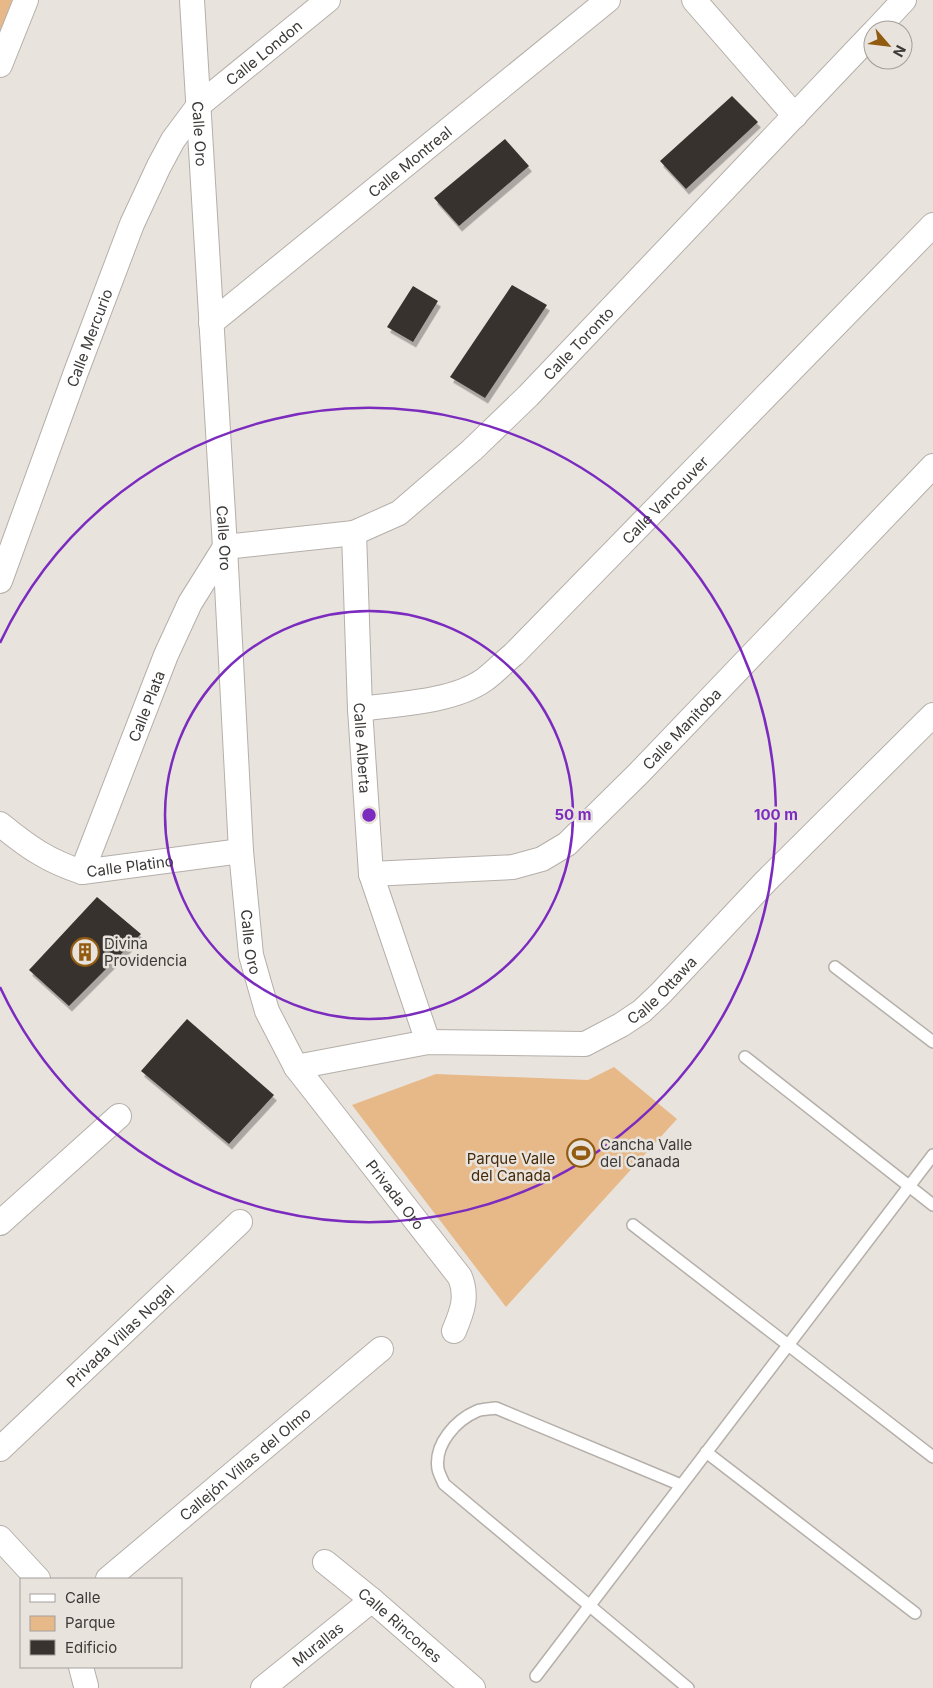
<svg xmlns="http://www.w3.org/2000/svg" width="933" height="1688" viewBox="0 0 933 1688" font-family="Inter,sans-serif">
<defs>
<filter id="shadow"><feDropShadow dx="3" dy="5.5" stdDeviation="0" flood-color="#0004"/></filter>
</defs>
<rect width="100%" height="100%" fill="#e9e3dd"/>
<path fill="#e7b989" d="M0 0H13L0 32Z
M614 1067 677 1119 506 1307 352 1105 436 1074 588 1080Z"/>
<path fill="#38332f" filter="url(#shadow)" d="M732 96 758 122 686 189 660 161Z
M505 139 529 166 459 226 434 198Z
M512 285 547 305 485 398 450 377Z
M413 286 438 301 413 342 387 327Z
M97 897 141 934 69 1006 29 970Z
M187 1019 274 1095 229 1144 141 1071Z"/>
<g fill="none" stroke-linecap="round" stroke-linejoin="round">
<defs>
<path id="service" d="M835 967 933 1042
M745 1057 933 1205
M633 1225 933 1457
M706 1452 915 1613
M681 1485 496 1408C490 1409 482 1409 477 1411 456 1420 434 1444 438 1469 439 1474 442 1479 444 1484L688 1688
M536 1676 933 1155"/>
<g id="minor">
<path id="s1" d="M192 0 225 547 241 851 251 955 267 1011 296 1067 460 1277C468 1297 462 1312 454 1331"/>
<path d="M694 0 795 116"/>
<path d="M876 30 904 0"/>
<path d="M0 65 26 0"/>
<path id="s2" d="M211 323 608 0"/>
<path id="s3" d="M354 533 360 709 371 874 428 1042"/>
<path id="s4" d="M0 581 76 372 132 224 159 166 173 140 199 105 328 0"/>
<path id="s5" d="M360 709C397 704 453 702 484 680 495 672 504 662 514 654L933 225"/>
<path id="s6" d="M0 824C28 847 48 861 82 872L241 851"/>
<path id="s7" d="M82 872 166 655 190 603 225 547 354 533 399 513 472 450 528 396 873 33"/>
<path id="s8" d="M371 874 513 867 542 859 567 844 639 773 933 466"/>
<path id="s9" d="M296 1067 428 1042 585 1044 621 1025 642 1011 660 994 766 881 933 715"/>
<path d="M0 1223 119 1116"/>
<path id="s10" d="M0 1449 240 1222"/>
<path d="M0 1538 38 1579"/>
<path id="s11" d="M325 1562 372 1600 473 1688"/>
<path id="s12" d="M108 1579 381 1349"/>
<path d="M81 1667 86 1686"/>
<path id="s13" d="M263 1688 372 1600"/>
</g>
</defs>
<use href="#service" stroke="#b5afaa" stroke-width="14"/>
<use href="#minor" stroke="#b5afaa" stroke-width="26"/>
<use href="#service" stroke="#fff" stroke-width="11"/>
<use href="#minor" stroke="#fff" stroke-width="24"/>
</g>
<g fill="none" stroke="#7b2cbf" stroke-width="2.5">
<circle cx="369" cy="815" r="204"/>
<path d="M0 643A407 407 0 1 1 0 987"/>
</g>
<defs>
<symbol id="building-ring" viewBox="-11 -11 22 22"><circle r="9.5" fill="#e9e3dd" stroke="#915b10" stroke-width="1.5"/><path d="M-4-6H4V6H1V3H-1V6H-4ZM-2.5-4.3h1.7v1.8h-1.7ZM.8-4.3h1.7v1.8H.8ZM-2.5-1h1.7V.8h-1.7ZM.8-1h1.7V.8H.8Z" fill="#915b10"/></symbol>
<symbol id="stadium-ring" viewBox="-11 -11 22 22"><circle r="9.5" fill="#e9e3dd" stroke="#915b10" stroke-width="1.5"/><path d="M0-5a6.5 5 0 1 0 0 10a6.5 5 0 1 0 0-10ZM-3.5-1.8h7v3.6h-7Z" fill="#915b10"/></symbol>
</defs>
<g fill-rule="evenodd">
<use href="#building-ring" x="69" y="936" width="32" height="32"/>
<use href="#stadium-ring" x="565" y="1137" width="32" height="32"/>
</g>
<g text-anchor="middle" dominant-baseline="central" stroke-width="5" stroke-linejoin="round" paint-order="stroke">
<g font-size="15" fill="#3d3b39" stroke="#e9e3dd">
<text stroke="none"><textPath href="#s4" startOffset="601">Calle London</textPath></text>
<text stroke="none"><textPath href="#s1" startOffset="134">Calle Oro</textPath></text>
<text stroke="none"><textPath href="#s2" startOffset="256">Calle Montreal</textPath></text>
<text stroke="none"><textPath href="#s4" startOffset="259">Calle Mercurio</textPath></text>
<text stroke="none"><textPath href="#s7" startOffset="782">Calle Toronto</textPath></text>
<text stroke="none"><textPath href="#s5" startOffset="384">Calle Vancouver</textPath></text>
<text stroke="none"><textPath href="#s1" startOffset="539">Calle Oro</textPath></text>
<text stroke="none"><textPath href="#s7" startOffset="178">Calle Plata</textPath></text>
<text stroke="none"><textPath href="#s8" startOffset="364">Calle Manitoba</textPath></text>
<text stroke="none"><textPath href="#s3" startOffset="215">Calle Alberta</textPath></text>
<text stroke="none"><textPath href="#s6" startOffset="144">Calle Platino</textPath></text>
<text stroke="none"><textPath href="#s1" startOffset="944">Calle Oro</textPath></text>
<text stroke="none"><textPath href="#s9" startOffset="386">Calle Ottawa</textPath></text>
<text stroke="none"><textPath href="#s1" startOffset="1240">Privada Oro</textPath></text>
<text stroke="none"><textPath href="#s10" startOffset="165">Privada Villas Nogal</textPath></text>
<text stroke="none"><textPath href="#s12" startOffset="179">Callejón Villas del Olmo</textPath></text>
<text stroke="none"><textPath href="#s11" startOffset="98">Calle Rincones</textPath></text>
<text stroke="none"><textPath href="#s13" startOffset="70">Murallas</textPath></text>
</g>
<g font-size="15" fill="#3d3b39" stroke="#e9e3dd" text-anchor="start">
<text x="104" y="943">Divina<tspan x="104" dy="17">Providencia</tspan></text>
<text x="600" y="1144">Cancha Valle<tspan x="600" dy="17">del Canada</tspan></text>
</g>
<g font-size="15" fill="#462a07" stroke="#e9e3dd">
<text x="511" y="1158">Parque Valle<tspan x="511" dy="17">del Canada</tspan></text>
</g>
</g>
<circle cx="369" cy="815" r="8" fill="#7b2cbf" stroke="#e9e3dd" stroke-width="2.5"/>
<g font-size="15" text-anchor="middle" font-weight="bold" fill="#7b2cbf" stroke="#e9e3dd" stroke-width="5" stroke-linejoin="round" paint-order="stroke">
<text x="573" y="820">50 m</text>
<text x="776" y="820">100 m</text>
</g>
<rect x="20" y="1578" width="162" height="90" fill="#e9e3dd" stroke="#a4a09b"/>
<rect x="30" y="1594" width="25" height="8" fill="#ffffff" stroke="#a4a09b"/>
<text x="65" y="1603" font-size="15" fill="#3d3b39">Calle</text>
<rect x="30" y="1616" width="25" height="15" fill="#e7b989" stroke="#a4a09b"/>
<text x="65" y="1628" font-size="15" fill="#3d3b39">Parque</text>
<rect x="30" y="1640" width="25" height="15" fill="#38332f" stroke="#a4a09b"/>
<text x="65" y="1653" font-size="15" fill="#3d3b39">Edificio</text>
<g transform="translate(888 45) rotate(118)"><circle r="24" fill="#e9e3dd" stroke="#a4a09b"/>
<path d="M0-4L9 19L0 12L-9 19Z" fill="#915b10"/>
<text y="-8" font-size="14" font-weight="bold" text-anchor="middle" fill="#3d3b39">N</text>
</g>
</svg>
